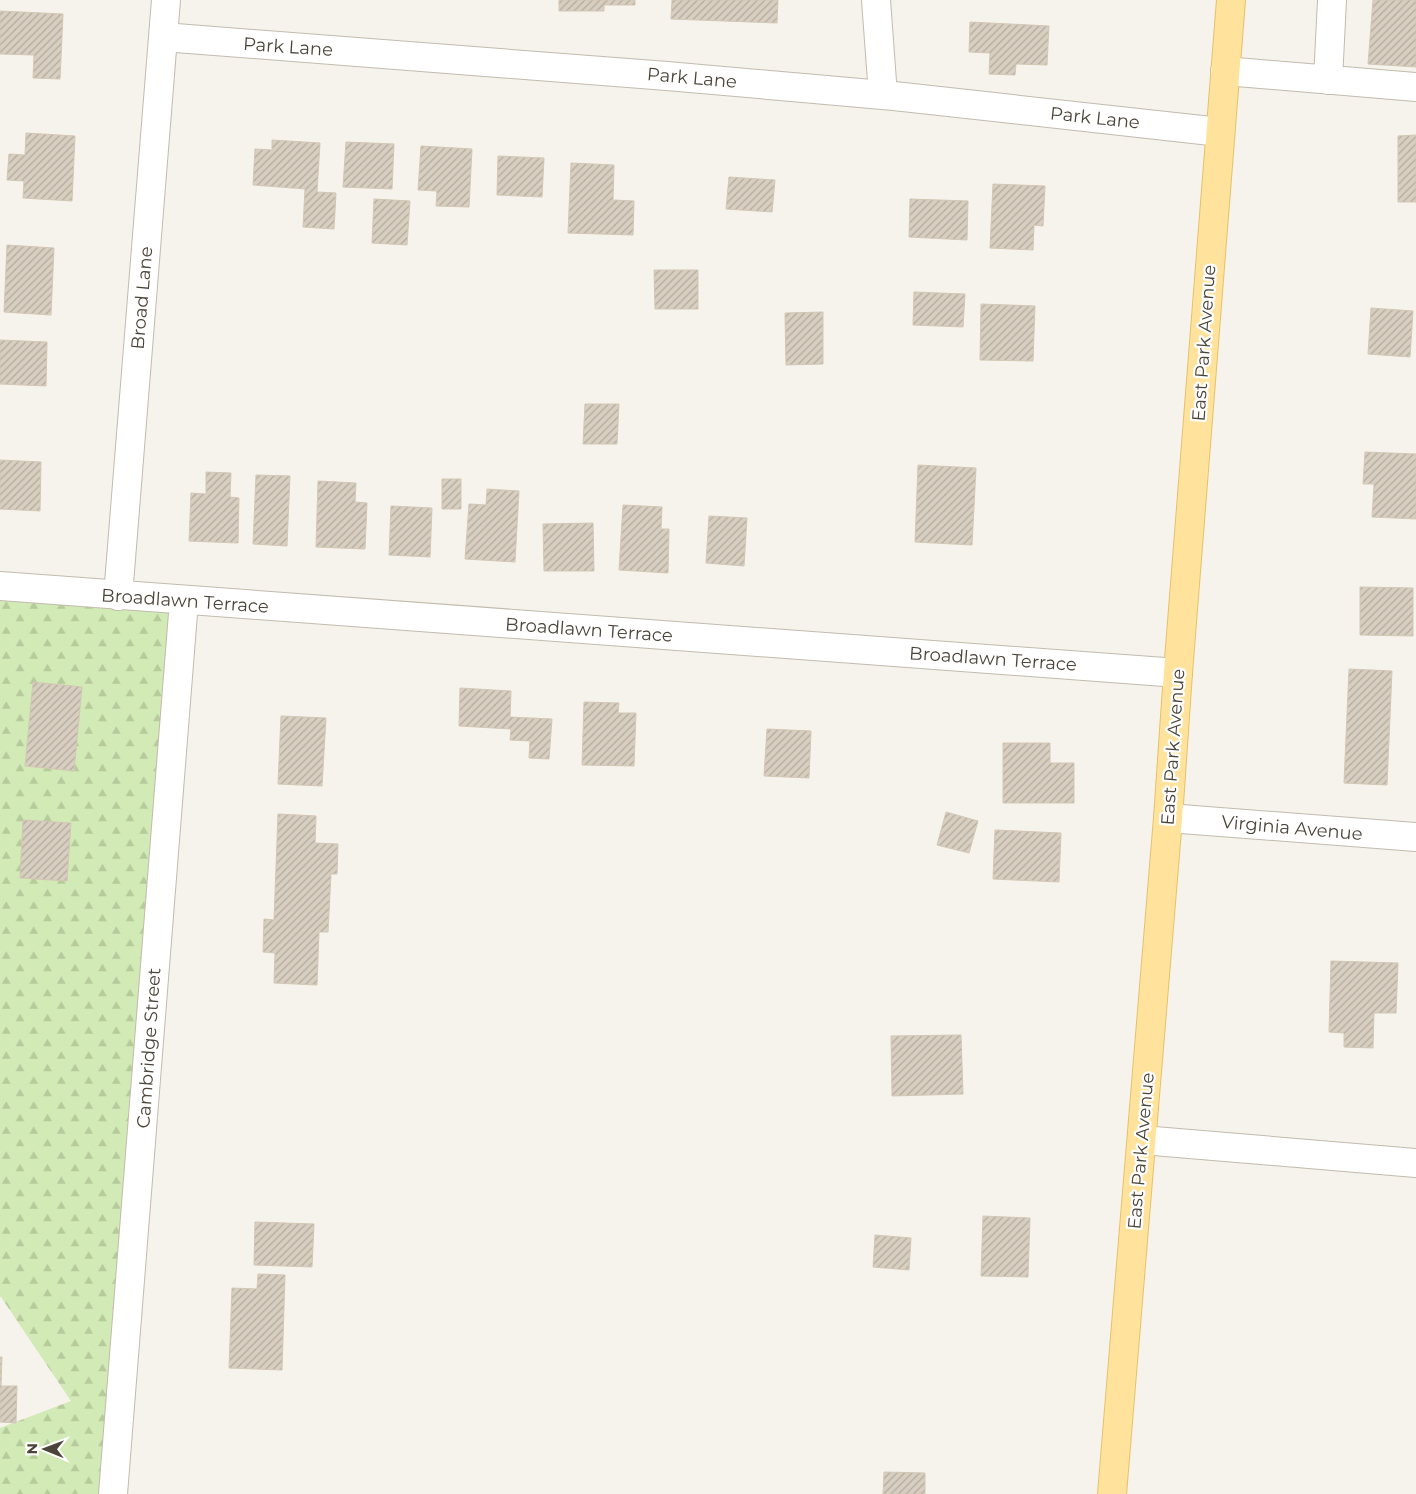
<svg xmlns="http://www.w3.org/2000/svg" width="1416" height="1494" viewBox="0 0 1416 1494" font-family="Montserrat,sans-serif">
<defs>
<pattern id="forest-firs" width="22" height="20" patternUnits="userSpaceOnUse" patternTransform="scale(1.25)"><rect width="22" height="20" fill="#d2eab5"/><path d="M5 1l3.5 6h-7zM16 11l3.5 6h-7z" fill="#b6ca9c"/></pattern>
<pattern id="building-hatch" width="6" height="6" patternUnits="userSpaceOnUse" patternTransform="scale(1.25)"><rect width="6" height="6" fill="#d8cfc1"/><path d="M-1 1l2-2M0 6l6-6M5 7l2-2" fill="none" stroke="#b1aa9e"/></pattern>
</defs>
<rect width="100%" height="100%" fill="#f6f3ec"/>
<path fill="url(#forest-firs)" d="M0 577 180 589 111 1494H0V1428L71 1401 1 1297H0Z"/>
<path fill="url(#building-hatch)" stroke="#d3c7b4" d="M559 0H635V5H604V11H559Z
M672 0H778L777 23 671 19Z
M1373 0H1416V67L1368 64Z
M0 11 63 14 60 79 33 78 34 55 0 54Z
M970 22 1049 26 1047 65 1016 64 1015 75 989 74 990 53 969 52Z
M26 133 75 136 72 201 23 198 24 181 7 180 9 154 25 155Z
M1416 135V202H1398V136Z
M272 140 320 143 317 192 336 193 334 229 303 227 305 189 253 185 255 149 272 150Z
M346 142 394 144 392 189 343 187Z
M421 146 472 149 469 207 436 206 437 191 418 190Z
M498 156 544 158 542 197 497 195Z
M571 163 614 165 613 200 634 201 633 235 568 233Z
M729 177 775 180 772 212 726 209Z
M993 184 1045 186 1043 226 1034 225 1033 250 990 248Z
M374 199 410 201 407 245 372 243Z
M910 199 968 201 967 240 909 237Z
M7 245 54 248 51 315 4 312Z
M654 270H698V309H655Z
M914 292 965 294 963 327 913 325Z
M981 304 1035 306 1033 361 980 360Z
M1371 308 1413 311 1410 357 1368 354Z
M823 312V364L786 365 785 313Z
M0 340 47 342 46 386 0 384Z
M585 404H619L617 444H583Z
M1365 452 1416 454V519L1372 517 1374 484H1363Z
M0 460 41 462 40 511 0 509Z
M918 465 976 468 972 545 915 542Z
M206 472 231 473 230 497 239 498 238 543 189 541 191 493 206 494Z
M256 475 290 476 287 546 253 544Z
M442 479H461V509H442Z
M318 481 356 483 355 502 367 503 365 549 316 547Z
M487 489 519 491 515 562 465 559 469 504 486 505Z
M623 505 662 507 661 529H669L668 573 619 570Z
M391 506 432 508 430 557 389 555Z
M709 516 747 518 744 566 706 563Z
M593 523 594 571H544L543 524Z
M1360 587 1413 588V636L1360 635Z
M1349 669 1392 671 1387 785 1344 783Z
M33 682 82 687 74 771 25 766Z
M460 688 511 691 510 717 552 719 549 759 529 758 530 741 510 740 511 729 459 726Z
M584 702 619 703 618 713H636L634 766 582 765Z
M281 716 326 718 322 786 278 784Z
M767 729 811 731 809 778 764 776Z
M1003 743H1050V763H1074V803H1003Z
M946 812 978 821 969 853 937 845Z
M278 814 316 816 315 843 338 844 337 874H331L328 932H319L317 985 274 983 275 953 263 952 264 919 274 920Z
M23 820 71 823 67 881 20 878Z
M995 830 1061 833 1059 882 993 879Z
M1331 961 1398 963 1396 1013H1374L1373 1048 1344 1047V1033L1329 1032Z
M961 1035 963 1094 892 1096 891 1036Z
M983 1216 1030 1218 1028 1277 981 1276Z
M255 1222 314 1224 312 1267 254 1265Z
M875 1235 911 1238 909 1270 873 1267Z
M258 1274 285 1275 282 1370 229 1368 232 1288 257 1289Z
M0 1357H2L1 1386H17L16 1423 0 1422Z
M884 1472 925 1473V1494H883Z"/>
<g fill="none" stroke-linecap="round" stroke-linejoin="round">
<defs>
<path id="minor" d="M876 0 883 95
M163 37 667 76 894 96 1220 132
M1225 71 1416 87
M1328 80 1332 0
M0 586 1178 673
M118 596 166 0
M1168 818 1416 837
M1142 1140 1416 1163
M113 1494 184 601"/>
<path id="major" d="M1112 1494 1168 818 1178 673 1231 0"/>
</defs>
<use href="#minor" stroke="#c2bbae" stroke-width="30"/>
<use href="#major" stroke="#e6c16a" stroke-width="30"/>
<use href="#minor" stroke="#fff" stroke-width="28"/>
<use href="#major" stroke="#ffe39c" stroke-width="28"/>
</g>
<g text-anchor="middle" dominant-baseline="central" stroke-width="4.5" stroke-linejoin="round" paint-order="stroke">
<g font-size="18" fill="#4b4439" stroke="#fff">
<text transform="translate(288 47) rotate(4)">Park Lane</text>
<text transform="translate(692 78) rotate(5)">Park Lane</text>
<text transform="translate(1095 118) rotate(6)">Park Lane</text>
<text transform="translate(142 298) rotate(-85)">Broad Lane</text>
<text transform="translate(1204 343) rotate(-86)">East Park Avenue</text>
<text transform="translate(185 601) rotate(4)">Broadlawn Terrace</text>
<text transform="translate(589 630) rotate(4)">Broadlawn Terrace</text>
<text transform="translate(993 659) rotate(4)">Broadlawn Terrace</text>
<text transform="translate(1173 747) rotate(-86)">East Park Avenue</text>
<text transform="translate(1292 828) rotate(5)">Virginia Avenue</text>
<text transform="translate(149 1048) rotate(-86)">Cambridge Street</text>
<text transform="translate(1141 1151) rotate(-85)">East Park Avenue</text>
</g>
</g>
<g transform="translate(45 1449) rotate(271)" stroke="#ffffff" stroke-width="4" paint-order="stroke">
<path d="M0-4L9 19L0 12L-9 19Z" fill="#4b4439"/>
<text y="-8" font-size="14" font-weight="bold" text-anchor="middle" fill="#4b4439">N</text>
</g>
</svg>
